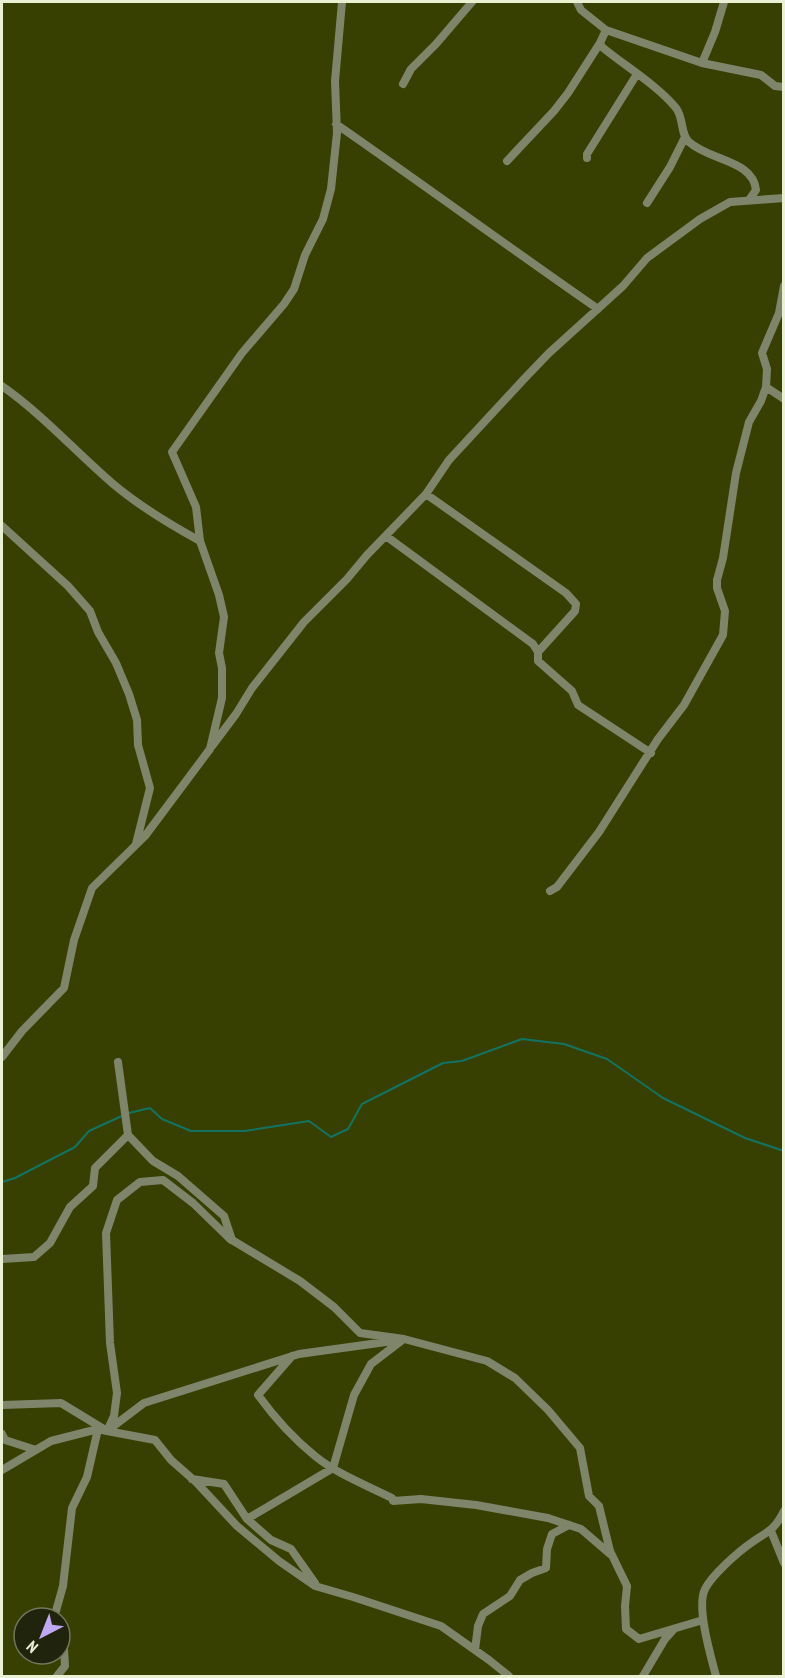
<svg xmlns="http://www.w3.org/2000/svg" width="785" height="1678" viewBox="0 0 785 1678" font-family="'PT Sans Narrow',sans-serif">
<rect width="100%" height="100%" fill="#374001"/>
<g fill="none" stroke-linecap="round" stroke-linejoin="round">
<path stroke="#137363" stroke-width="2" d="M129 1113 150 1108 162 1119 191 1131H245L309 1121 331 1137 348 1129 362 1104 443 1063 462 1061 522 1039 564 1044 607 1059 663 1098 745 1138 784 1151
M2 1182 15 1178 75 1147 89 1131 124 1115"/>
<path stroke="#7f856b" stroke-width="8" d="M577 2 581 10 606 30 702 63 761 75 775 86 784 87
M606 30 600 43 602 47C625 66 657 85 676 108 684 118 680 134 689 142 710 161 753 160 756 190L749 200
M702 63 715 32 724 2
M403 84 411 69 436 44 472 2
M336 124C424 185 510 248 598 309
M587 158V154L637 74
M507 161 554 111 568 93 600 43
M647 203 670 167 685 137
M2 386C42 414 75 451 112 483 139 506 169 524 200 541
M766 387 784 399
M426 494 566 593 576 604 575 611 538 652
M2 526 68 586 90 611 98 632 116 663 129 694 137 720 138 745 150 788 136 844
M386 536 533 644 538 652V661L572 691 578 705 651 753
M212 746 236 714 252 688 304 622 347 579 367 555 426 494 449 460 524 379 549 353 623 286 647 258 700 219 730 202 784 198
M550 891 557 887 599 832 658 739 684 705 723 635 725 611 717 588V580L723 558 736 473 749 422 761 401 766 387 767 369 762 353 779 313 784 286
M2 1057 22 1031 64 988 74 940 92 888 145 836 210 749 222 698V668L219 653 224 617 219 595 200 541 196 507 172 452 242 353 284 304 294 289 305 255 323 219 331 189 337 133 335 81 342 2
M118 1062 128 1135 153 1161 178 1176 224 1216 232 1240 300 1281 334 1307 360 1333 404 1339 487 1361 515 1378 548 1410 580 1448 589 1496 599 1506 610 1551 627 1586 625 1606 626 1629 639 1639 703 1620
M2 1259 34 1257 50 1243 70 1207 93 1186 95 1168 128 1135
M292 1356 258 1395C274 1417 294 1439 315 1456 337 1474 366 1485 392 1498L393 1501 421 1499 476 1505 548 1518 581 1529 610 1554
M2 1405 61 1403 107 1431 155 1440 171 1460 196 1482 237 1526 279 1561 315 1586 353 1597 441 1626 489 1660 509 1676
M109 1427 114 1416 117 1393 110 1343 106 1233 117 1200 140 1182 163 1180 193 1203 231 1240
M2 1434 5 1440 36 1450
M2 1470 51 1441 98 1429 107 1431 144 1403 299 1354 393 1341
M192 1479 224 1484 247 1519 333 1468 354 1395 371 1364 401 1341
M247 1519 271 1540 291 1549 315 1583
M771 1531 784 1563
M54 1618 63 1586 72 1508 87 1477 98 1429
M475 1650 478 1626 483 1614 510 1596 520 1580 532 1573 546 1568 547 1549 552 1534 569 1525
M57 1676 65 1666 64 1649 60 1638
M643 1676 665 1639 674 1629
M716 1676C711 1657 696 1607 705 1589 712 1575 738 1552 751 1543 768 1531 774 1531 784 1511"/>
</g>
<rect width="785" height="1678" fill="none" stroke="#eaf1d3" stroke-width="6"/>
<g transform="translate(42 1636) rotate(222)"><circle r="28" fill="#20240c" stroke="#71765c" stroke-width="1.5"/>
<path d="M0-4.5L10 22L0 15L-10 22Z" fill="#c0a8f4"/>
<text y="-9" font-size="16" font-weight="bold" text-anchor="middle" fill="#eaf1d3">N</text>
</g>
</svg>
